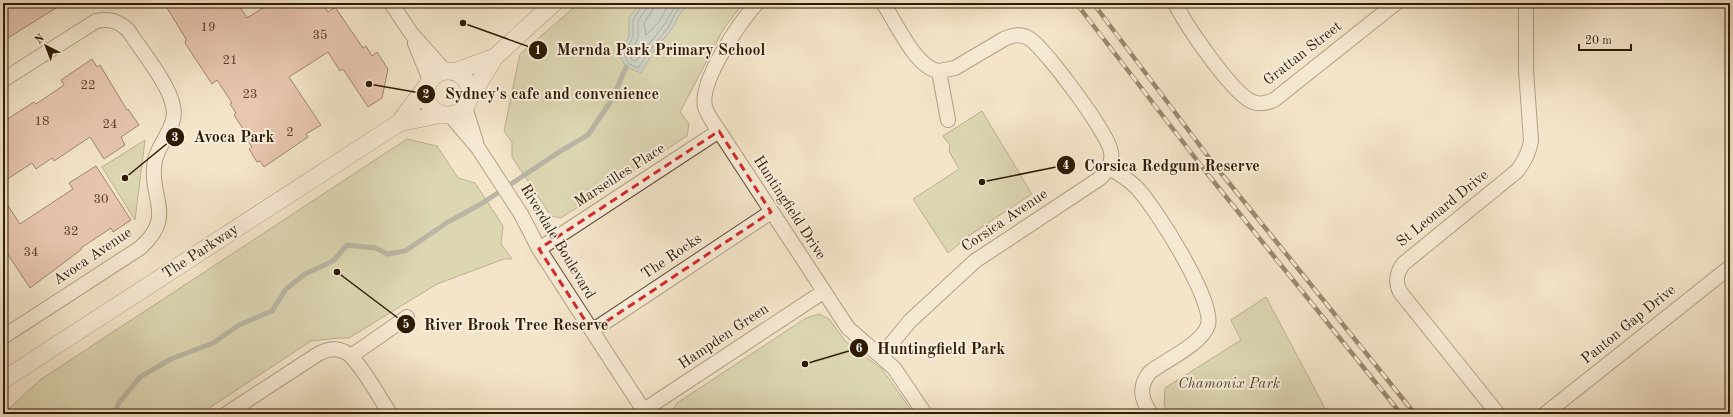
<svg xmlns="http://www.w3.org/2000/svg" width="1733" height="417" viewBox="0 0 1733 417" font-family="'Old Standard TT',serif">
<rect width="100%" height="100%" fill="#f4e5cb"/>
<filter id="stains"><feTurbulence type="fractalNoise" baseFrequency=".005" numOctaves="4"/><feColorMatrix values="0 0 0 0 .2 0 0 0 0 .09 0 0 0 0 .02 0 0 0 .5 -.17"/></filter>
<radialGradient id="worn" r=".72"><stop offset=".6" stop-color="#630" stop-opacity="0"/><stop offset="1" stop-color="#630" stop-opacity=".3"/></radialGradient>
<path fill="#bfc395" stroke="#766f4c" d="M577 3H743L723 30 680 112 689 124 687 136 561 218 551 216 512 157V142L504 131 520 54 570 11Z
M982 111 1032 194 970 235 948 253 913 199 959 169 949 151 950 145 943 136Z
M407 139 437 146 458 178 475 183 503 226 501 244 512 259H504L437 284 349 338H339L311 341 200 414H3L40 380Z
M145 140 135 220 102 167Z
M1266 297 1328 414H1169L1164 405 1165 388 1241 340 1231 320Z
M819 314 829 319 846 342 882 369 914 414H670L677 403 806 318Z"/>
<path fill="#a2bcc3" stroke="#747c76" d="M640 3H689L680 14 671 30 656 48 641 73 626 67 619 55 629 36V18Z"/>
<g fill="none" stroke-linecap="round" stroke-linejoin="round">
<path stroke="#686c62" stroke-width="1" d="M643 3 633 20V37L624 55 629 64 638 68 653 46 668 28 676 12 683 3
M648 3 647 8 638 21V38L630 55 632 60 636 61 664 25 677 3
M654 3 652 11 644 23 646 35 659 22 669 3"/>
<path stroke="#747c76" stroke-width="5" d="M115 414 118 404 140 377 171 359 213 343 239 325 272 311 286 289 305 274 333 261 347 245 376 248 387 254 405 251 448 222 481 204 559 152 588 135 613 98 626 67"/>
</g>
<path fill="#da9f91" stroke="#2e1b02" d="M3 3H64L3 41Z
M164 3H237L247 18 271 3H322L328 12 335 7 363 48 366 46 372 56 377 52 388 69 382 98 368 107 343 69 340 71 328 52 289 77 321 125 306 134 308 137 264 167 260 161 257 162 249 149 252 147 247 140 249 138 234 115 236 113 230 104 232 103 217 80 212 84 185 43 186 39Z
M92 59 97 67 100 65 127 110 128 109 139 125 121 137 125 145 104 159 90 137 54 161 52 158 36 169 32 163 3 182V122L34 102 36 104 64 85 61 80Z
M96 166 131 220 113 232 111 228 81 248 82 249 30 288 3 247V198L20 224 73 189 69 183Z"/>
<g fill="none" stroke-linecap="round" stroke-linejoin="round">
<defs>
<path id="minor" d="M391 3 411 33 445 71
M757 3C740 22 699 81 705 107 708 116 714 124 719 131L848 328 894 368 925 414
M883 3C896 22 916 69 939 71L948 120
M1175 3C1185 24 1233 95 1253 102 1260 105 1267 103 1274 100L1396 3
M415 43 430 80
M3 80 96 21C109 18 118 21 128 30 141 50 169 84 173 106 178 126 159 142 155 160 148 199 177 215 140 248L3 337
M465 107 476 142
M450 115 478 148 521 214 539 249 646 414
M1109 168C1118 173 1128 179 1136 187 1154 205 1215 301 1208 325 1202 344 1166 360 1150 372 1138 387 1141 399 1151 414
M539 249 719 131
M592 331 771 212
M351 356 407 317
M881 356 910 321 975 261 1099 179C1107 172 1113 163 1111 152 1109 134 1046 50 1030 39 1021 33 1013 35 1004 39L955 68 939 71
M644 410 823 292
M226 414 318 354C327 349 336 347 345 352 358 358 381 400 390 414
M1498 414 1400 292C1395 282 1396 274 1403 264L1517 171C1525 161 1529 153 1531 141L1526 70V3
M1545 414 1730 267"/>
<path id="tertiary" d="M426 93a22 22 0 1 1 44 0a22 22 0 1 1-44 0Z
M454 72 495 57
M469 99 495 57 554 3
M399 123 442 114
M3 380 399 123 426 87"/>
</defs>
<use href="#minor" stroke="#604e34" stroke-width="16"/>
<use href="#tertiary" stroke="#604e34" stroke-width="18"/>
<use href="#minor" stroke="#f8eedd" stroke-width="14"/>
<use href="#tertiary" stroke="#f8eedd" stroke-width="17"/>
<defs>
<path id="rail" d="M1076 3 1206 172 1401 414
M1093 3 1213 163 1415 414"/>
</defs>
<use href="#rail" stroke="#2e1b02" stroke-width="4.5"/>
<use href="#rail" stroke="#f8eedd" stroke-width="3" stroke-dasharray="9" stroke-linecap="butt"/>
</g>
<path d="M0 0H1733V417H0ZM719 131 771 212 592 331 539 249Z" fill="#f4e5cb" fill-opacity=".55" fill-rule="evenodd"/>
<path fill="none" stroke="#d62828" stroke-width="3" stroke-dasharray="8 5" stroke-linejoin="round" d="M719 131 771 212 592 331 539 249Z"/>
<g text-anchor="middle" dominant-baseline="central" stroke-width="4" stroke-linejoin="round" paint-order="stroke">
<g font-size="13" fill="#593c26">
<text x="208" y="27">19</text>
<text x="320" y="35">35</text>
<text x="230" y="60">21</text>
<text x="88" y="85">22</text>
<text x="250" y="94">23</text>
<text x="42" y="121">18</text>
<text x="110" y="124">24</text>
<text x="290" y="132">2</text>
<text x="101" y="199">30</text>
<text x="71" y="231">32</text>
<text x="31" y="252">34</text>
</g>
<g font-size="15" fill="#2e1b02" stroke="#f8eedd">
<text transform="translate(1303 54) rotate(-38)">Grattan Street</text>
<text transform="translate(620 176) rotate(-33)">Marseilles Place</text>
<text transform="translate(789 208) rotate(57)">Huntingfield Drive</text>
<text transform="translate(1443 209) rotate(-39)">St Leonard Drive</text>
<text transform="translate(1005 221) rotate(-34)">Corsica Avenue</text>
<text transform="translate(557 242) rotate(59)">Riverdale Boulevard</text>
<text transform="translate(201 252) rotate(-33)">The Parkway</text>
<text transform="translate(93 257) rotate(-34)">Avoca Avenue</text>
<text transform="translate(672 257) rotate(-34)">The Rocks</text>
<text transform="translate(1629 325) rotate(-39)">Panton Gap Drive</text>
<text transform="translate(724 337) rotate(-34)">Hampden Green</text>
</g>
<g font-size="15" font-style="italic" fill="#5a4d2e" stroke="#f8eedd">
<text x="1229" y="384">Chamonix Park</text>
</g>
</g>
<path fill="none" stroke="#2e1b02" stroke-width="1.5" d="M463 23L538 50M369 84L426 94M125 178L175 137M982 182L1066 165M337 272L406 324M805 364L859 348"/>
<g fill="#2e1b02" stroke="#f8eedd" stroke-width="1.5">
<circle cx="463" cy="23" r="4"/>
<circle cx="369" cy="84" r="4"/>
<circle cx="125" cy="178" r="4"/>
<circle cx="982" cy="182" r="4"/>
<circle cx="337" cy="272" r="4"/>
<circle cx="805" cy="364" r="4"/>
<circle cx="538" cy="50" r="10"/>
<circle cx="426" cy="94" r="10"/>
<circle cx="175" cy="137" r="10"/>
<circle cx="1066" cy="165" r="10"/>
<circle cx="406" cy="324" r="10"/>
<circle cx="859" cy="348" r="10"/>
</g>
<g font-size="12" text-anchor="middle" font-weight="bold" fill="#fff">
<text x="538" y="54">1</text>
<text x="426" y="98">2</text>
<text x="175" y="141">3</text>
<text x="1066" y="169">4</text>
<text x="406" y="328">5</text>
<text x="859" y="352">6</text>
</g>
<g font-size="16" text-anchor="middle" font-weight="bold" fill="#2e1b02" stroke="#f8eedd" stroke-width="4" stroke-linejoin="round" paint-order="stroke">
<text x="661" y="55">Mernda Park Primary School</text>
<text x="552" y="99">Sydney's cafe and convenience</text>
<text x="234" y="142">Avoca Park</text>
<text x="1172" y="171">Corsica Redgum Reserve</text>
<text x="516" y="330">River Brook Tree Reserve</text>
<text x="941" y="354">Huntingfield Park</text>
</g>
<rect width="1733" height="417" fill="none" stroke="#f4e5cb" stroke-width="16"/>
<rect x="4" y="4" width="1725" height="409" fill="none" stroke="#2e1b02" stroke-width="2"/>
<rect x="8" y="8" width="1717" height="401" fill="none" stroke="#2e1b02"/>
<g transform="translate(46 46) rotate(318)" stroke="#f8eedd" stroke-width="3" paint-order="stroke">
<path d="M0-3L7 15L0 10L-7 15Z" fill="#2e1b02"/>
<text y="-6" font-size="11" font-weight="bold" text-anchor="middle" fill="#2e1b02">N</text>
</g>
<path d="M1579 44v6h52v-6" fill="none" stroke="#2e1b02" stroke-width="2"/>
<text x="1585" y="44" font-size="12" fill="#2e1b02" stroke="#f8eedd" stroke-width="3" paint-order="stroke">20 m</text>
<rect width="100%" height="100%" filter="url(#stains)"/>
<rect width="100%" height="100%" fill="url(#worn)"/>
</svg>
